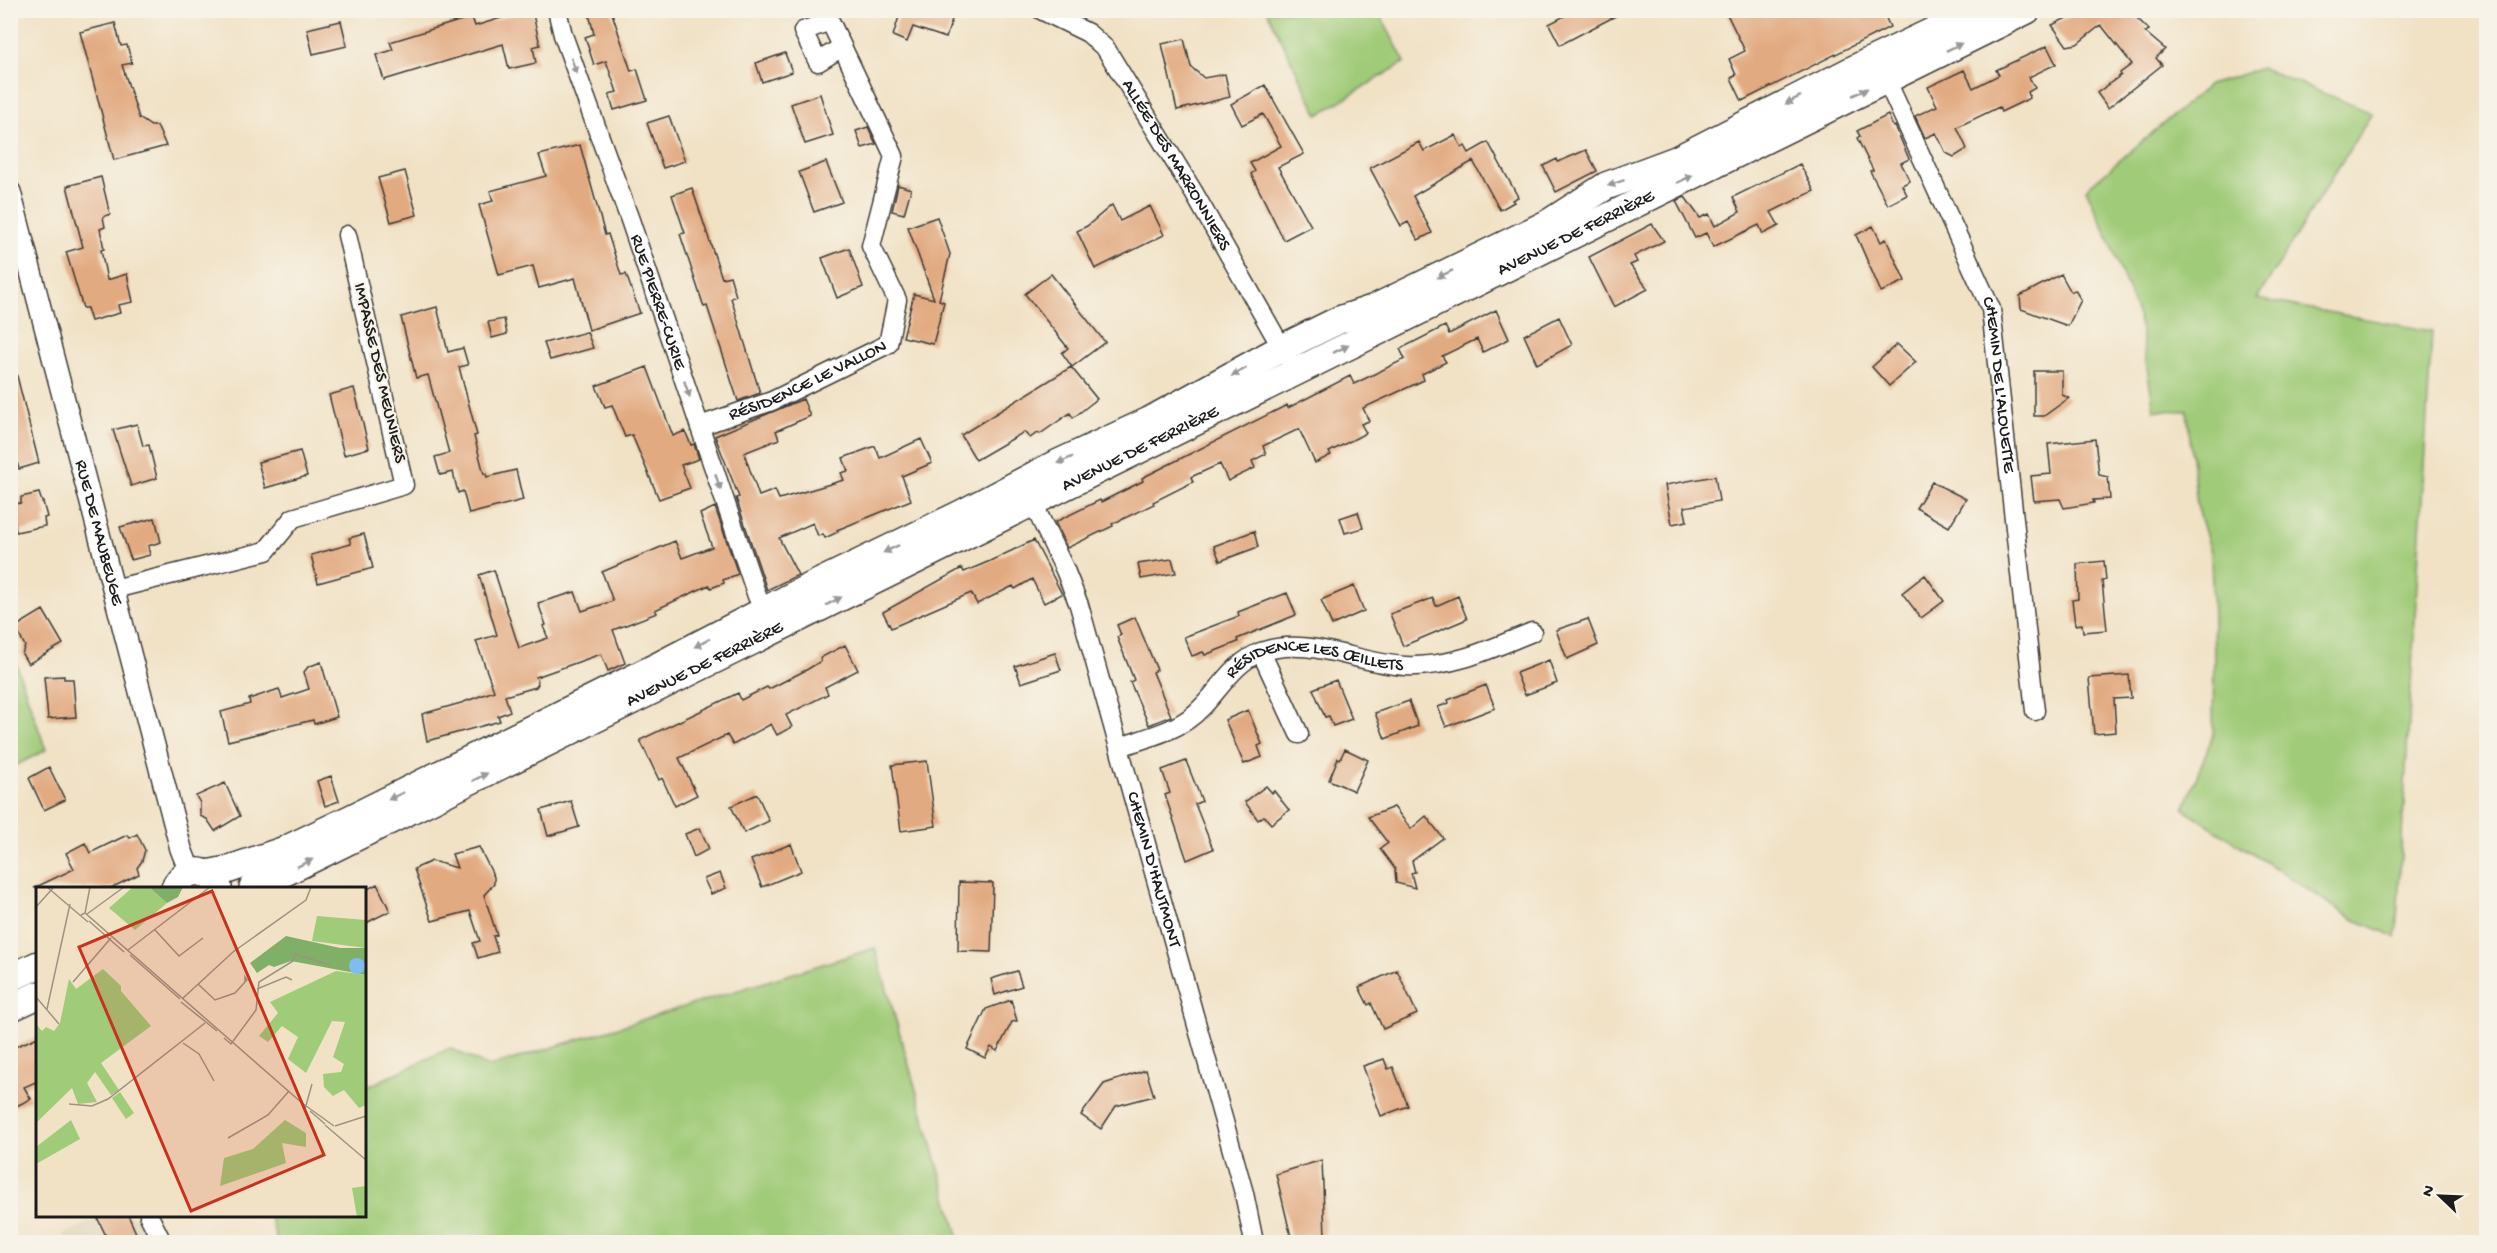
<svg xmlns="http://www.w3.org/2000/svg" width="2497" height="1253" viewBox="0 0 2497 1253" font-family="'Gochi Hand',sans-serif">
<rect width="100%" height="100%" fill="#f7f3e8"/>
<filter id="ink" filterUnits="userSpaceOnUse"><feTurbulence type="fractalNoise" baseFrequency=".0167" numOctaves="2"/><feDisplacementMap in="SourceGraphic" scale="12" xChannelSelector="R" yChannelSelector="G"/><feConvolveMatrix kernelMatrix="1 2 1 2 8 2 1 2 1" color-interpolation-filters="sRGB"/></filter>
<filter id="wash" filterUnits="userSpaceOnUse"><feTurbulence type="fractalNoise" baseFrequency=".008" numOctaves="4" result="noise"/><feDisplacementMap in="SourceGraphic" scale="24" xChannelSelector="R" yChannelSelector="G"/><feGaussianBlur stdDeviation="1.35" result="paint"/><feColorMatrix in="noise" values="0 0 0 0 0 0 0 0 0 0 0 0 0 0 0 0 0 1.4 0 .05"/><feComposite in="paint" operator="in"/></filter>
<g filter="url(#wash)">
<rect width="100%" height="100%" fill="#f1e2c6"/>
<path fill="#ded2b4" d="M103 1216H136L149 1242H66L63 1235Z"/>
<path fill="#a0cb78" stroke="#5e744a" stroke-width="1.5" d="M1267 11H1378L1405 62 1318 115Z
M2262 68 2372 113 2257 299 2432 331 2396 937 2353 919 2184 809 2213 735 2214 657 2211 552 2197 505 2187 411 2154 410 2139 319 2109 240 2086 189 2209 85Z
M10 647 46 750 11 768H10Z
M875 948 960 1242H277L270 1216H364L365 1088 450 1048 489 1067Z"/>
<g id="blocks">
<path fill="#e2aa81" d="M510 10H532L540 45 533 47 536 63 509 69 503 44 384 80 376 55 393 50 390 42 472 17 475 26 511 15Z
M588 10H611L631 71 637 69 647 100 614 110 609 94 617 92 606 61 594 65 585 37 594 34Z
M901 10H945L954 13 946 38 913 27 907 42 893 36Z
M1576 10H1627L1560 45 1549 24Z
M1725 10H1882L1890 27 1742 101 1731 78 1736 75 1729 59 1745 51Z
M2083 10H2129L2149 30 2145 32 2165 49 2156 58 2162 65 2108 108 2097 93 2121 75 2120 73 2132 64 2101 25 2077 44 2067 46 2052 25Z
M341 21 347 46 313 54 307 29Z
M115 23 121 46 127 45 132 63 122 65 139 118 151 126H157L166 146 114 160 80 32Z
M1184 39 1191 67 1204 78 1225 74 1230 97 1177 110 1162 44Z
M2047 46 2056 64 2029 77 2035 88 2028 92 2030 98 2001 112 1999 107 1957 127 1967 149 1954 157 1946 153 1936 133 1925 138 1915 116 1937 106 1928 87 1964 70 1973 88 1999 75 1996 70Z
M785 53 792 72 762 82 756 63Z
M1265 85 1304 154 1278 167 1311 226 1284 240 1251 174 1255 171 1250 163 1281 146 1263 114 1242 125 1231 104Z
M820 94 833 135 805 144 791 104Z
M1888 115 1893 127 1895 126 1909 159 1901 163 1910 181 1902 185 1907 195 1888 205 1870 171 1873 170 1857 138 1860 136 1857 131Z
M669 116 685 161 663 168 647 123Z
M868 127 876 144 862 148 856 131Z
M1455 135 1462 148 1465 146 1469 153 1488 142 1518 197 1512 200 1514 202 1500 210 1473 161 1413 196 1432 233 1418 240 1408 222 1401 226 1370 168 1419 142 1424 151Z
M580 145 605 235 608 234 621 275 626 274 640 313 589 330 575 278 539 288 533 266 499 275 479 205 493 201 490 191 546 176 539 155Z
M1586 150 1597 171 1556 192 1543 166 1557 159 1558 162Z
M826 162 842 202 814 212 799 172Z
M1800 164 1814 191 1771 212 1779 226 1763 234 1759 225 1713 247 1706 233 1695 238 1676 201 1685 197 1700 218 1709 214 1715 226 1740 212 1733 197Z
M405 171 417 215 391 222 378 178Z
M101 177 110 214 103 217 105 227 100 229 104 249 101 250 107 280 127 274 133 302 118 305 120 313 91 321 87 308H83L66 252 83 247 67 186Z
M898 185 911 189 904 214 892 211Z
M692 188 722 278 730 276 736 296 731 298 760 393 738 401 707 306 704 307 680 234 685 233 672 195Z
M1112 205 1120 221 1150 206 1164 235 1095 269 1077 231 1087 226Z
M937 217 950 254 939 300 944 302 933 344 903 337 914 294 934 299 908 227Z
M1652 224 1664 241 1634 256 1637 262 1630 265 1648 289 1614 307 1589 257Z
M1873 226 1881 242 1886 239 1905 281 1881 292 1856 235Z
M849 248 863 287 837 298 822 258Z
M1051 274 1105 342 1072 367 1062 353 1068 348 1025 294Z
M2061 274 2071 292 2075 290 2081 300 2068 326 2021 309 2020 296Z
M437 307 448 352 463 348 468 365 459 367 477 435 474 436 484 474H486L487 477 516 470 523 500 469 514 463 491 458 493 453 472 440 475 435 457 449 453 428 375 416 378 401 317Z
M1496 310 1509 339 1483 352 1477 339 1442 356 1446 362 1422 374 1424 380 1363 408 1369 421 1361 424 1366 433 1329 452 1331 455 1315 463 1299 429 1263 446 1266 454 1252 461 1255 468 1228 481 1220 464 1191 477 1193 482 1153 502 1154 504 1112 524 1113 526 1067 548 1055 522 1100 500 1101 502 1143 481 1142 478 1287 405 1288 408 1350 376 1354 384 1405 359 1400 349 1445 326 1449 334Z
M1559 317 1572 345 1537 364 1524 335Z
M504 319 507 334 492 338 488 322Z
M587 332 593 348 550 360 544 343Z
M1897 344 1916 362 1889 386 1872 367Z
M647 367 673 436 685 431 691 445 694 444 699 459 681 465 690 488 659 499 632 435 625 437 612 405 605 407 596 386Z
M1071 367 1097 399 1073 418 1070 413 1040 434 1037 433 1030 438 1024 432 976 460 961 435Z
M2034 371H2062V395L2069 398 2044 416H2034Z
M16 372 39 463 19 469 13 449 10 450V373Z
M354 388 369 448 344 455 329 395Z
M803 399 810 416 776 431 779 439 744 453 759 496 775 490 779 499 844 480 841 473 848 471 843 458 875 446 880 458 921 439 932 463 902 476 911 500 837 530 838 532 825 538 823 534 818 536 813 523 779 538 798 575 767 590 736 498 739 497 715 436Z
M137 424 143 446 149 445 157 478 131 486 113 430Z
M2095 439 2099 475 2108 477 2110 499 2093 500 2094 503 2064 508 2060 499 2034 501 2031 476 2051 474 2048 444Z
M300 451 307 476 265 488 258 462Z
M1715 476 1719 501 1684 507 1687 521 1672 524 1665 485Z
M1932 482 1966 499 1949 527 1916 508Z
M39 493 42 502H43L47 517 44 518 45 526 16 532 12 504 21 503V497Z
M715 507 738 574 723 580 724 583 711 588 709 585 655 610 657 613 613 630 625 663 608 671 601 654 536 677 538 684 536 687 505 696 510 711 498 716 500 721 427 741 422 714 461 703 494 691 476 641 497 635 479 575 494 570 519 648 548 638 543 626 546 625 538 603 575 592 582 611 613 601 602 572 675 541 682 558 712 547 700 514Z
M1358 512 1363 528 1345 533 1340 518Z
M155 518 161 542 148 546 150 555 131 560 120 527Z
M1254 531 1258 547 1220 561 1214 546Z
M364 534 373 568 318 583 311 555 351 544 349 538Z
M1034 540 1062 594 1044 603 1032 579 1015 589 1013 586 977 604 971 593 891 628 883 612 962 568 964 572 990 561Z
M1172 559 1176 573 1141 579 1138 564Z
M2104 561 2106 580 2102 581 2107 630 2083 632 2082 624 2075 625 2072 600 2078 599 2077 564Z
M1925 575 1944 601 1921 618 1902 593Z
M1354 586 1364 611 1332 625 1321 600Z
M1287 593 1296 615 1237 639 1238 642 1205 655 1203 652 1192 656 1184 637 1239 616 1238 612Z
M1458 596 1467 619 1403 646 1390 614 1433 598 1436 606Z
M43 610 63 644 28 664 22 654 25 646 15 627Z
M1135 617 1157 670 1153 672 1171 716 1149 725 1130 682 1134 680 1117 637 1121 635 1117 625Z
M1588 619 1598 645 1567 659 1556 630Z
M845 645 858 670 825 687 828 694 786 715 792 727 777 735 771 724 733 745 727 735 679 758 697 795 675 806 662 778 659 780 640 740 738 693 741 700 767 687 769 689 808 669 821 661 820 658Z
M1055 653 1061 670 1021 683 1015 666Z
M1549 660 1557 683 1525 695 1516 673Z
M321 662 337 717 314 724 313 720 228 741 221 712 250 704 249 699 279 689 282 698 309 689 304 672 308 667Z
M2129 675 2131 698 2114 699 2116 732 2094 734 2089 678Z
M64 676V679H73L76 717 48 719 44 677Z
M1336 680 1352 719 1333 726 1329 716 1325 717 1313 689Z
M1486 685 1495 708 1446 727 1438 707 1449 703 1448 700Z
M1409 701 1418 726 1385 739 1375 713Z
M1248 710 1262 744 1258 746 1262 757 1244 764 1225 720Z
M1345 749 1368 760 1354 791 1329 780 1338 758 1340 759Z
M927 761 936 826 901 831 892 765Z
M1186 761 1202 801 1195 804 1213 849 1187 860 1165 795 1170 793 1162 770Z
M49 767 65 800 44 810 29 778Z
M331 776 339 801 325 806 317 781Z
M225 783 240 816 215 831 207 819 200 816V803L196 796Z
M1266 786 1272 793 1274 791 1289 810 1271 824 1264 816 1258 820 1245 802Z
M757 794 769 821 744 833 731 806Z
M571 801 579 827 548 836 541 810Z
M1394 807 1411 829 1426 816 1443 838 1412 861 1415 872 1411 873 1415 888 1396 883 1395 869 1380 849 1388 843 1368 817Z
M700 828 709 849 694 857 685 834Z
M137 834 145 850 142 861 137 868 139 874 111 888H34L74 869 66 853 85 843 90 853 127 835 130 838Z
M791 844 801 871 762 887 751 860Z
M479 847 494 877V884L484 895 497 935 493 936 498 952 478 958 473 943 480 941 470 911 432 921 414 869 432 861 457 868 452 854Z
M720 873 726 888 711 894 704 879Z
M959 882 993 883 991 952 958 951Z
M377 884 390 911 364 924V891Z
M1397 970 1417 1014 1383 1029 1371 1003 1368 1005 1359 987Z
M1017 971 1022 986 995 995 991 979Z
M1011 1000 1017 1021 1012 1022 997 1051 991 1047 985 1058 967 1049 986 1009Z
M38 1037V1081L24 1087 31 1099 10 1109V1049Z
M1384 1059 1388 1069 1393 1067 1408 1106 1381 1116 1363 1066Z
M1146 1070 1154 1096 1116 1106 1101 1129 1081 1115 1104 1084Z
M1322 1160 1325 1236 1291 1237 1276 1174Z
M96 1215H128L140 1242H109Z"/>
</g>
</g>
<g filter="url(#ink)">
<use href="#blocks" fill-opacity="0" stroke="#3c3a36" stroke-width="1.5"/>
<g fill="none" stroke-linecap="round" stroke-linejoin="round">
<defs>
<g id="minor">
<path id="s1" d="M557 10 563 35 630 220 757 596 768 621"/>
<path id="s2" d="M1041 10 1088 33 1106 49 1194 193 1287 357"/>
<path id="s3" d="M1880 71 1886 79 1991 309 2035 711"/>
<path id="s4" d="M700 426 772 401 888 344 897 300 871 246 894 156 830 21 803 31 818 62 842 47"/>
<path id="s5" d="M1031 492 1033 503 1065 570 1079 605 1244 1193 1254 1242"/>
<path d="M114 589 266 551 293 518 404 485 347 235"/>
<path d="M1261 652 1299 734"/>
<path id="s6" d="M1120 747C1142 739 1168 733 1187 720 1215 701 1229 664 1261 652 1307 635 1359 664 1405 666 1451 668 1491 649 1532 632"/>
<path d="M149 1216 162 1242"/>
</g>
<g id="tertiary">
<path id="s7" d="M10 192 181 849 190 872"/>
</g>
<g id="primary">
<path d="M207 874 227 870 285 850 354 817 660 665 806 589 961 514 1050 467 1149 421 1282 348 1339 320 1375 308 1547 224 1606 186 1676 160 1864 64 1978 10"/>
<path d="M175 888C183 867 209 866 218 887"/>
<path id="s8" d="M253 888 2027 10"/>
<path d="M10 978 38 965"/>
<path d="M10 1008 38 995"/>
</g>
</defs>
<use href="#minor" stroke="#3c3a36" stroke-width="21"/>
<use href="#tertiary" stroke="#3c3a36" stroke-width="24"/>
<use href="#primary" stroke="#3c3a36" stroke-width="30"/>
<use href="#minor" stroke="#fff" stroke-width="18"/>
<use href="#tertiary" stroke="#fff" stroke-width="21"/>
<use href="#primary" stroke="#fff" stroke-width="27"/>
</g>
<defs><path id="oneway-solid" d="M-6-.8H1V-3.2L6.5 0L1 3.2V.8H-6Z" transform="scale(1.5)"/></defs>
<g fill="#999">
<use href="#oneway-solid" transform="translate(1954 47) rotate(-26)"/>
<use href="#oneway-solid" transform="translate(574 66) rotate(70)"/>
<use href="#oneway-solid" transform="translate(1860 92) rotate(-26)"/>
<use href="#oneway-solid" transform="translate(1793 100) rotate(153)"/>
<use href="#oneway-solid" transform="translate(1685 179) rotate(-26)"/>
<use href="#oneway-solid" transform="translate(1616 183) rotate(161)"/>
<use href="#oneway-solid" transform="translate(1445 274) rotate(154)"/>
<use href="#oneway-solid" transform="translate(1341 349) rotate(-26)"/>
<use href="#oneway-solid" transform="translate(1239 372) rotate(151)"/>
<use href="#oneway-solid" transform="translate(687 389) rotate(71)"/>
<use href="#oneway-solid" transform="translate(1065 460) rotate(157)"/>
<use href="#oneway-solid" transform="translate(718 482) rotate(71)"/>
<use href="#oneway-solid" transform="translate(891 549) rotate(154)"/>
<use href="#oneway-solid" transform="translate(834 601) rotate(-27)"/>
<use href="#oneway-solid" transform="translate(702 643) rotate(152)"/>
<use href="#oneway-solid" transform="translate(480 777) rotate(-27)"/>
<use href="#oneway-solid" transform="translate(396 796) rotate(154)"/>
<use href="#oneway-solid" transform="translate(305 863) rotate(-26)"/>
</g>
</g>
<g text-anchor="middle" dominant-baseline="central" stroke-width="4.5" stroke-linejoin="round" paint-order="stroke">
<g font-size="18" fill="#1c1c1c" stroke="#f7f3e8">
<text stroke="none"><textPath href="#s2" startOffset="212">ALLÉE DES MARRONNIERS</textPath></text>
<text stroke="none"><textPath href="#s8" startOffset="1476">AVENUE DE FERRIÈRE</textPath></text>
<text stroke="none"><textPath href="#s1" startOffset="309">RUE PIERRE-CURIE</textPath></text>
<text transform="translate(379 373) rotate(77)">IMPASSE DES MEUNIERS</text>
<text stroke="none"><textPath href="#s4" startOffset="117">RÉSIDENCE LE VALLON</textPath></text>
<text stroke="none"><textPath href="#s3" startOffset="339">CHEMIN DE L'ALOUETTE</textPath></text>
<text stroke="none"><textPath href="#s8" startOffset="990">AVENUE DE FERRIÈRE</textPath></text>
<text stroke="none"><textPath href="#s7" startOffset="352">RUE DE MAUBEUGE</textPath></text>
<text stroke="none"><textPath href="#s8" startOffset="504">AVENUE DE FERRIÈRE</textPath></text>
<text stroke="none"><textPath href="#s6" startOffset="226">RÉSIDENCE LES ŒILLETS</textPath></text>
<text stroke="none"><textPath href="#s5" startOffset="398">CHEMIN D'HAUTMONT</textPath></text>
</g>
</g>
<g transform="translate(36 887)">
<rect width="330" height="330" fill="#f1e2c6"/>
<path d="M97 0H113L131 16 99 43 73 21ZM281 29 330 33V61L276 54ZM67 82 85 99V104L115 139 65 176 83 203 75 208 59 185 51 196 61 215 42 217 36 201 0 236V137L6 144 10 140 18 144 24 136 33 92 40 102ZM300 84 330 88V218L323 221 308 203 297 209 288 200 287 187 305 185 308 177 297 170 309 135 296 134 270 186 252 172 262 150 246 139 232 155 223 149 242 126 234 115ZM84 205 98 226 90 232 76 211ZM35 233 44 252 0 277V260ZM249 233 270 246V260L246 256 250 276 184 299 188 271 217 262ZM330 299V330H321L316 301Z" fill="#a0cb78"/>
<path d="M113 0H147L142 10 131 16ZM250 49 304 61H330V88L255 74 238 80 233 78 221 86 214 76Z" fill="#80af68"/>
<path d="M313 79a8 8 0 1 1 16 0a8 8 0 1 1-16 0Z" fill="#7fbcf2"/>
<path fill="none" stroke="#9c9382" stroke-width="1.5" d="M11 0 52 35M0 20 17 1M49 26 54 0M51 27 88 0M45 28 49 26 266 216 298 239M53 34 88 65M119 43 143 69 167 51M92 63 174 0M94 68 144 112M37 95 75 51M162 97 179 113 199 106 209 95 211 93 209 90V95M221 102 250 90 256 93M0 110 23 137M146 112 197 65 270 13 275 0M145 115 181 144M11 122 34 17M188 151 195 157 220 123 223 95 257 74 259 67 294 78M147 156 163 167 178 194M33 217 56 219 72 212 169 136M269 222 276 197M274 224 289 237M289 238 330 273M299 239 330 229M192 251 232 228 253 204"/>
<path fill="#c8321e" fill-opacity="0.15" stroke="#c8321e" stroke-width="3" d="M176 4 288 268 155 324 43 60Z"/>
<rect width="330" height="330" fill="none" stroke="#1c1c1c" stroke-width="3"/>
</g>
<rect width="2497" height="1253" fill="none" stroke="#f7f3e8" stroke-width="36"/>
<g transform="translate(2440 1196) rotate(293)" stroke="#f7f3e8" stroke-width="4.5" paint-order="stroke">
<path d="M0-4.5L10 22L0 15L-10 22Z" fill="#1c1c1c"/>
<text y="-9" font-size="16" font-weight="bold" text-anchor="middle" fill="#1c1c1c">N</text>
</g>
</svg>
